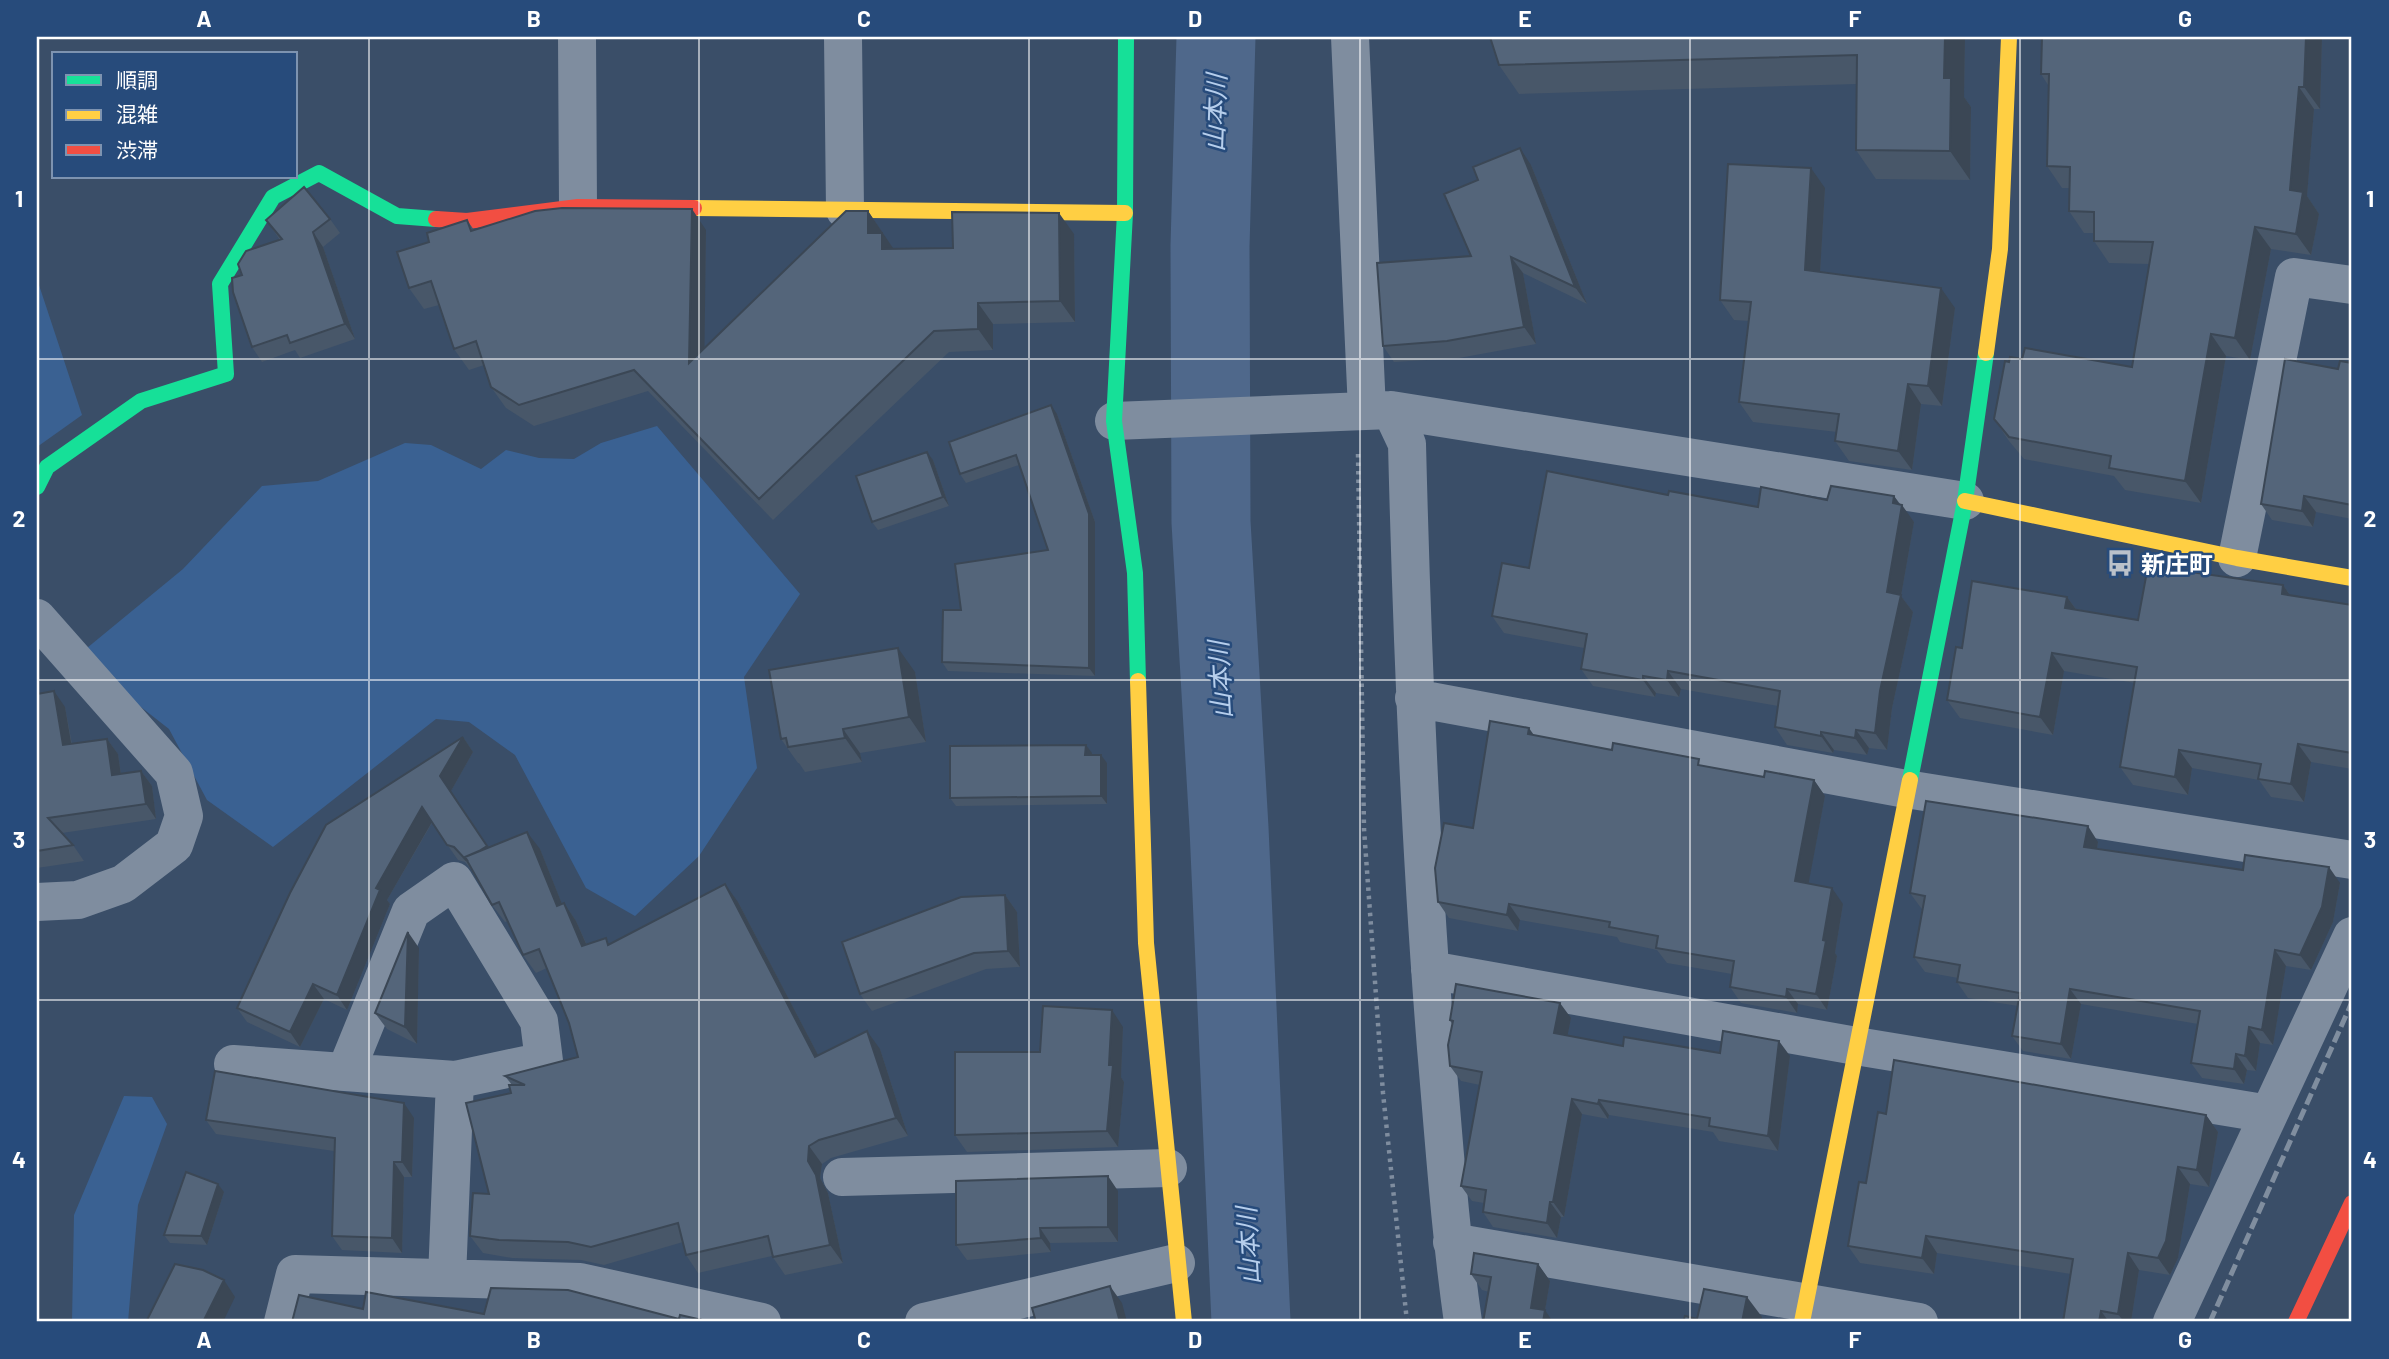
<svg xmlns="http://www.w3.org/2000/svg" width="2389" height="1359" viewBox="0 0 2389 1359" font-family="Barlow,'Noto Sans JP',sans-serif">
<rect width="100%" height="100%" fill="#3a4e68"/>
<path fill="#3a6192" d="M37 279 82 415 37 447Z
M657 426 800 594 744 677 757 768 699 856 635 916 586 888 515 755 469 722 436 719 273 847 207 800 169 729 109 682 87 648 183 569 262 486 318 481 405 443 431 445 481 469 506 450 539 458 574 459 601 443Z
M124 1096 152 1097 167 1124 138 1205 128 1322H72L74 1215Z"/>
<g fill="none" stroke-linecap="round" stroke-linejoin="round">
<path stroke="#4f688b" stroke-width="79" d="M1216 37 1210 246 1211 522 1229 828 1251 1322"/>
<path stroke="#7f8d9f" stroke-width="4.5" stroke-dasharray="3.5 5" stroke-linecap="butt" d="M1358 454 1364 829 1383 1093 1407 1322"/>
<path stroke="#7f8d9f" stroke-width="38" d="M577 37 578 207
M843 37 845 210
M1350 37 1367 410
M1391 410 1407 444C1412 646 1420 847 1436 1048 1444 1140 1450 1231 1463 1322
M1114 421 1391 410 1965 501
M2237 558 2294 277 2352 285
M37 618 174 773 184 816 174 845 123 884 78 900 37 902
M1414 698 1906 789 2352 860
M1430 970 1856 1046 2269 1114
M233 1064 455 1080 544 1061 539 1021 454 881 411 911 346 1071
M842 1177 1168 1168
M1452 1242 1919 1322
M447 1278 455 1080
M283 1322 295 1274 580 1282 762 1322
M924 1322 1176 1263
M2172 1322 2352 936"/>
<path stroke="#16e098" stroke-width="16" d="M1126 37 1125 213 1114 421 1135 573 1138 681
M37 487 47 467 141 401 226 374 220 284 273 197 319 173 397 216 436 219
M1910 780 1965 501 1986 353"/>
<path stroke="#ffcf43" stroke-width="16" d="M694 208 1125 213
M1986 353 2000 249 2009 37
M1965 501 2237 558 2352 578
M1138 681 1146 943 1184 1322
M1802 1322 1910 780"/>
<path stroke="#f24e42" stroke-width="16" d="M436 219 467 221 578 207 694 208
M2296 1322 2352 1203"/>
<path stroke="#808e9f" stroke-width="5" stroke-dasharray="12 5" stroke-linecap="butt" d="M2210 1322 2352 1002"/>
</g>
<path fill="#485769" d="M1965 37 1964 97 1971 107 1970 180 1876 179 1856 150 1857 84 1519 94 1499 65Z
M2042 37H2322L2320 109H2314L2307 196 2319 214 2311 255 2271 249 2250 360 2226 356 2201 503 2125 490 2114 476 2024 459 2009 441 1994 419 2009 362 2022 359 2132 367 2149 264 2109 263 2094 241V233H2084L2069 211V188H2062L2047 166 2048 85 2041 74Z
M1531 165 1587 304 1523 273 1536 344 1459 358 1394 362 1383 346 1471 256Z
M1825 188 1820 272 1955 308 1942 406 1921 404 1912 470 1849 461 1835 441 1837 432 1753 422 1739 402 1749 321 1734 320 1720 300Z
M868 211 893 249 953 248 1074 234 1075 322 993 324V350L949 352 773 520 648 391 534 426 506 408 491 387 484 365 469 370 454 349 439 305 424 309 409 288 429 242 467 220 474 230H706L704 348Z
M330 219 340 233 323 247 355 339 300 358 295 350 262 362 252 347 242 275 280 240 266 220Z
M2352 363V519L2316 512 2313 527 2272 520 2261 504 2338 369Z
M1057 414 1095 522V676L948 671 942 662 961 610 1048 550 1019 465 966 483 960 474Z
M933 460 949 506 878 530 872 522Z
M1668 495 1758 507 1827 500 1894 496 1914 522 1901 596 1913 612 1892 708 1887 750 1869 748 1867 755 1834 750 1833 753 1787 745 1775 727 1778 706 1681 689 1679 697 1656 693 1655 697 1593 686 1581 669 1584 648 1504 633 1492 616 1529 568Z
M2283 585 2290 595 2352 605V769L2311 762 2304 802 2271 797 2259 780 2192 768 2188 795 2133 785 2120 767 2135 683 2064 671 2053 735 1960 718 1947 700 1962 648 2067 597 2076 609 2138 620Z
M915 672 926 742 860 753 862 762 805 772 799 763H798L781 739Z
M37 694 65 707 72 744 107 739 118 754 121 774 141 771 152 786 156 819 62 833 73 845 84 861 37 868Z
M1535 736 1764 777 1814 780 1825 796 1808 884 1843 904 1835 953 1837 956 1827 1010 1798 1004 1797 1013 1741 1003 1730 987 1732 974 1667 963 1657 950 1620 942 1617 937 1520 920 1518 931 1449 918 1438 902 1473 828Z
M463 737 473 752 451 791 488 847 540 849 562 904 564 903 576 921 587 945 610 944 738 902 818 1055 880 1049 908 1136 831 1158 822 1164 820 1178 828 1193 843 1263 785 1275 772 1256 698 1273 686 1255 683 1242 604 1265 581 1260 512 1258 483 1253 470 1236 489 1194 511 1093 512 1085 505 1076 578 1057 569 1023 547 968 536 973 523 955 508 921 505 922 492 905 474 873 465 862 458 860 432 823 387 900 390 904 347 1010 324 999 300 1047 247 1022 237 1008Z
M1092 753V755L1107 763V804L956 806 950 798Z
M2098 842 2097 849 2243 870 2340 883 2333 922 2311 970 2286 966 2273 1045 2260 1043 2256 1071 2247 1070 2244 1084 2202 1078 2191 1063 2198 1024 2081 1004 2071 1059 2023 1051 2012 1036 2018 1006 1968 998 1957 982 1958 978 1925 972 1914 957 1922 909 1921 908 1910 893Z
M1005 895 1017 912 1020 967 986 969 872 1011 860 994Z
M419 948 417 1044 387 1029 375 1013Z
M1571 1018 1567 1036 1623 1046 1790 1056 1778 1151 1719 1141 1713 1132 1609 1115 1608 1119 1582 1114 1564 1217H1561L1557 1238 1493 1227 1483 1212 1484 1203 1472 1201 1461 1186 1480 1085 1461 1081 1450 1066 1452 1024 1450 1020Z
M1123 1027 1121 1077 1124 1082 1118 1147 967 1152 955 1135 1040 1052Z
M1886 1114 2206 1115 2218 1132 2209 1187 2190 1184 2178 1258 2170 1275 2139 1270 2131 1322H2063L2071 1274 1937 1253 1934 1274 1860 1263 1848 1246Z
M414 1118 412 1177H404L402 1253 342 1250 332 1236 334 1151 216 1134 206 1120Z
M1118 1191V1242L1050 1243 1051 1252 967 1260 956 1245Z
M224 1192 207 1245 170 1243 164 1235Z
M1538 1264 1550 1281 1543 1322 1489 1292 1482 1290 1471 1274Z"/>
<path fill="#3b4755" d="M1945 37H1965L1964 97 1971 107 1970 180 1950 151 1944 78Z
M2306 37H2322L2320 109 2304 87Z
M2299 87 2314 109 2307 196 2319 214 2311 255 2296 234 2290 190Z
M1520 148 1531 165 1587 304 1575 287Z
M1811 168 1825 188 1819 290 1805 270Z
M692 209 706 230 704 384 689 363Z
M868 211 897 254V270L868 233Z
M1059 213 1074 234 1075 322 1060 301Z
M2255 227 2271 249 2250 360 2235 338Z
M313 232 323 247 355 339 345 324Z
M1511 257 1523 273 1536 344 1524 327Z
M1941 288 1955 308 1942 406 1928 386Z
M978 303 993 324V350L978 329Z
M2211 334 2226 356 2201 503 2185 481Z
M1908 384 1921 404 1912 470 1898 451Z
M1051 405 1057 414 1095 522V676L1089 668Z
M927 452 933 460 949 506 943 497Z
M1894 496 1902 508V505L1914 522 1901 596 1913 612 1892 708 1887 750 1875 733Z
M2304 496 2316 512 2313 527 2302 511Z
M2283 585 2296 604 2282 594Z
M2067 597 2080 615 2065 608Z
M898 648 915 672 926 742 909 717Z
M2052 653 2064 671 2053 735 2040 717Z
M1668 671 1681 689 1679 697 1667 680Z
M1643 676 1656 693 1655 697 1643 680Z
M54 691 65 707 74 760 63 745Z
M1529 728 1540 744 1528 734Z
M843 729 860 753 862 762 845 738Z
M1856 730 1869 748 1867 755 1855 738Z
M1821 732 1834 750 1833 753 1821 736Z
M463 737 473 752 451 791 497 861 440 776Z
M107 739 118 754 123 790 112 775Z
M2298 744 2311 762 2304 802 2291 784Z
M1086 745 1092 753 1091 763 1085 755Z
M2179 750 2192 768 2188 795 2175 777Z
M1101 755 1107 763V804L1101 796Z
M141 771 152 786 156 819 146 804Z
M1814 780 1825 796 1806 897 1795 881Z
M422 807 432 822 387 900 390 904 347 1010 337 995 376 888Z
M2088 826 2098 842 2095 862 2084 847Z
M527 832 540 849 570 924 557 906Z
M2329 867 2340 883 2333 922 2311 970 2300 955Z
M725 884 738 902 828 1074 815 1057Z
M1832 888 1843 904 1835 953 1837 956 1827 1010 1816 994 1823 940Z
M1005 895 1017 912 1020 967 1008 951Z
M564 903 576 921 595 964 582 946Z
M1509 904 1520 920 1518 931 1507 915Z
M408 932 419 948 417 1044 405 1027Z
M2275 950 2286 966 2273 1045 2262 1030Z
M313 984 324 999 300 1047 290 1032Z
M1787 989 1798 1004 1797 1013 1786 997Z
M2070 989 2081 1004 2071 1059 2061 1044Z
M1560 1003 1571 1018 1565 1048 1554 1033Z
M1112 1010 1123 1027 1121 1077 1124 1082 1118 1147 1107 1131Z
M2249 1027 2260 1043 2256 1071 2245 1056Z
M867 1031 880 1049 908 1136 896 1118Z
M1779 1041 1790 1056 1778 1151 1768 1136Z
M2236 1054 2247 1070 2244 1084 2234 1069Z
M1572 1099 1582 1114 1564 1217 1553 1202Z
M1599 1100 1609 1115 1608 1119 1598 1104Z
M404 1103 414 1118 412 1177 402 1162Z
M2206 1115 2218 1132 2209 1187 2197 1170Z
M809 1146 822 1164 820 1178 828 1193 843 1263 830 1245 808 1161Z
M394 1162 404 1177 402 1253 392 1238Z
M2178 1167 2190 1184 2178 1258 2170 1275 2158 1258Z
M1108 1176 1118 1191V1242L1108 1227Z
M218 1184 224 1192 207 1245 201 1236Z
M1550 1202 1561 1217 1557 1238 1547 1223Z
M1040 1228 1050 1243 1051 1252 1041 1238Z
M1926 1236 1937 1253 1934 1274 1922 1258Z
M2128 1253 2139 1270 2131 1322H2124L2118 1314Z
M1538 1264 1550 1281 1543 1322 1531 1308Z
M224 1280 235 1297 223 1322H203Z
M1110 1286 1122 1303 1127 1322H1120Z
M1747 1297 1762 1317 1761 1322H1742Z
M1545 1310 1553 1322H1543Z
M2101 1311 2109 1322H2099Z"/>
<path fill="#54657a" stroke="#3b4755" stroke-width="2" d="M1490 37H1945L1944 78H1951L1950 151 1856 150 1857 55 1499 65Z
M2042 37H2306L2304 87H2299L2290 190 2303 192 2296 234 2255 227 2235 338 2211 334 2185 481 2109 468 2111 456 2009 437 1994 419 2005 361 2009 362 2010 357 2022 359 2025 348 2132 367 2153 242 2094 241V212L2069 211 2070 167 2047 166 2049 74H2041Z
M1520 148 1575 287 1511 257 1524 327 1447 341 1383 346 1377 263 1471 256 1444 194 1478 180 1473 167Z
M1728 164 1811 168 1805 270 1941 288 1928 386 1908 384 1898 451 1835 441 1839 414 1739 402 1751 302 1720 300Z
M304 187 330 219 313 232 345 324 290 343 287 335 252 347 233 292 232 278 242 275 238 264 246 251 282 239 266 220Z
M562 208 692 209 689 363 846 211H868V233H882V249L953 248 952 212 1059 213 1060 301 978 303V329L934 331 759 499 634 370 519 405 491 387 476 341 454 349 431 281 409 288 397 252 429 242 427 233 467 220 471 231 535 211Z
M2285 359 2338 369 2340 361 2352 363V505L2304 496 2302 511 2261 504Z
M1051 405 1089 514V668L942 662 943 610H961L955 564 1048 550 1016 455 960 474 949 442Z
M927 452 943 497 872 522 856 476Z
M1547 471 1668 495 1669 491 1758 507 1761 487 1827 500 1831 486 1894 496 1893 503 1902 505 1887 592 1901 595 1880 691 1875 733 1856 730 1855 738 1821 732V736L1775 727 1780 691 1668 671 1667 680 1643 676V680L1581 669 1587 634 1492 616 1502 563 1529 568Z
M2148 566 2283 585 2282 594 2352 605V753L2298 744 2291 784 2258 779 2261 764 2179 750 2175 777 2120 767 2137 667 2052 653 2040 717 1947 700 1956 647 1962 648 1972 581 2067 597 2065 608 2138 620Z
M898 648 909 717 843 729 845 738 788 747 786 738 781 739 769 670Z
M54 691 63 745 107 739 112 775 141 771 146 804 48 818 73 845 37 851V694Z
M1490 721 1529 728 1528 734 1612 750 1613 743 1699 759 1698 765 1764 777 1765 771 1814 780 1795 881 1832 888 1823 940 1826 941 1816 994 1787 989 1786 997 1730 987 1734 961 1656 948 1658 936 1609 927 1610 922 1509 904 1507 915 1438 902 1435 868 1444 823 1473 828Z
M463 737 440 776 487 846 479 851 465 857 467 860H466L454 847 447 845 422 807 376 888 380 890 337 995 313 984 290 1032 237 1008 290 893 326 825Z
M1086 745 1085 755H1101V796L950 798V746Z
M1926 801 2088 826 2084 847 2243 870 2245 855 2329 867 2322 907 2300 955 2275 950 2262 1030 2249 1027 2245 1056 2236 1054 2234 1069 2191 1063 2200 1011 2070 989 2061 1044 2012 1036 2020 993 1957 982 1960 965 1914 957 1925 896 1910 893Z
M527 832 557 906 564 903 582 946 606 938 608 945 725 884 815 1057 867 1031 896 1118 819 1140 809 1146 808 1161 816 1175 830 1245 773 1257 768 1236 686 1255 678 1223 591 1247 568 1242 499 1240 470 1236 473 1193 489 1194 466 1103 511 1093 509 1085H525L505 1076 578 1057 569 1023 539 949 523 955 499 902 492 905 465 857Z
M1005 895 1008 951 974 953 860 994 842 942 961 897Z
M408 932 405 1027 375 1013Z
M1456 984 1560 1003 1554 1033 1623 1046 1624 1037 1720 1053 1723 1031 1779 1041 1768 1136 1709 1126 1710 1118 1599 1100 1598 1104 1572 1099 1553 1202H1550L1547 1223 1483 1212 1486 1190 1461 1186 1482 1072 1450 1066 1448 1045 1453 1021 1450 1020Z
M1043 1006 1112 1010 1109 1065H1113L1107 1131 955 1135V1052H1040Z
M1894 1060 2206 1115 2197 1170 2178 1167 2166 1241 2158 1258 2128 1253 2118 1314 2101 1311 2099 1322H2063L2073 1259 1926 1236 1922 1258 1848 1246 1859 1182 1866 1183 1878 1112 1886 1114Z
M215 1071 404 1103 402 1162H394L392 1238 332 1236 335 1138 206 1120Z
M186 1172 218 1184 201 1236 164 1235Z
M1108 1176V1227L1040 1228 1041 1238 956 1245V1181Z
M1474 1253 1538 1264 1531 1308 1545 1310 1543 1322H1483L1491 1277 1471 1274Z
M175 1264 203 1270 224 1280 203 1322H146Z
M1110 1286 1120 1322H1036L1032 1308Z
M491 1288 568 1290 679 1319 680 1315 711 1322H292L299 1295 363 1309 366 1292 484 1314Z
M1704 1289 1747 1297 1742 1322H1683L1685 1316 1697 1319Z"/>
<path fill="none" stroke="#fff" stroke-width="2" stroke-opacity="0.55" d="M369 37V1322M699 37V1322M1029 37V1322M1360 37V1322M1690 37V1322M2020 37V1322M37 359H2352M37 680H2352M37 1000H2352"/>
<defs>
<symbol id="bus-bare" viewBox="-9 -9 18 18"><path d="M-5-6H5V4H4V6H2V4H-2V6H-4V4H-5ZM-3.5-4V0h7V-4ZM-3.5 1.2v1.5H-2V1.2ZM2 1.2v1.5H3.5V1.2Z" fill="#bac1ca" stroke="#274b7b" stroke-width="2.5" paint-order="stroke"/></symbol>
</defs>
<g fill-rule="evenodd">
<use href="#bus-bare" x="2101" y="544" width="38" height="38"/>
</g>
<g text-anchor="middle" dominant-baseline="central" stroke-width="5" stroke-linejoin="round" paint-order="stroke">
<g font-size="24" font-weight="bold" fill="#fff" stroke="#274b7b" text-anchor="start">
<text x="2141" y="563">新庄町</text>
</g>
<g font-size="26" font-style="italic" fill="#b6ceec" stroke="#274b7b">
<text transform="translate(1214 113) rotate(-88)">山本川</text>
<text transform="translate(1219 680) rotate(-93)">山本川</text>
<text transform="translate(1247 1246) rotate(-93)">山本川</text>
</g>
</g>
<rect width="2389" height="1359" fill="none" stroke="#274b7b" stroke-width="77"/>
<rect x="52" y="52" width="245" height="126" fill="#274b7b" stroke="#7d93b0" stroke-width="2"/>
<rect x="66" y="75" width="35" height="10" fill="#16e098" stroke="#7d93b0" stroke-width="2"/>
<text x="116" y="88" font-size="21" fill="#ffffff">順調</text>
<rect x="66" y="110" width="35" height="10" fill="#ffcf43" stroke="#7d93b0" stroke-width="2"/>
<text x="116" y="122" font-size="21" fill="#ffffff">混雑</text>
<rect x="66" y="145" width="35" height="10" fill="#f24e42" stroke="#7d93b0" stroke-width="2"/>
<text x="116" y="158" font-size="21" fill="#ffffff">渋滞</text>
<rect x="38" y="38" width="2312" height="1282" fill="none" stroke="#fff" stroke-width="2.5"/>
<g font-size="23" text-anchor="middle" font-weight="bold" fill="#fff">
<text x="204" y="27">A</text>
<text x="534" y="27">B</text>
<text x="864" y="27">C</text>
<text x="1195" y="27">D</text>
<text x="1525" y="27">E</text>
<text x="1855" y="27">F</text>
<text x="2185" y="27">G</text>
<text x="19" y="207">1</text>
<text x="2370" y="207">1</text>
<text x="19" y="527">2</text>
<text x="2370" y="527">2</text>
<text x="19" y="848">3</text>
<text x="2370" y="848">3</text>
<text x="19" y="1168">4</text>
<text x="2370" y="1168">4</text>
<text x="204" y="1348">A</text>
<text x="534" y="1348">B</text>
<text x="864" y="1348">C</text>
<text x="1195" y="1348">D</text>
<text x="1525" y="1348">E</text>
<text x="1855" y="1348">F</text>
<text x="2185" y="1348">G</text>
</g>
</svg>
